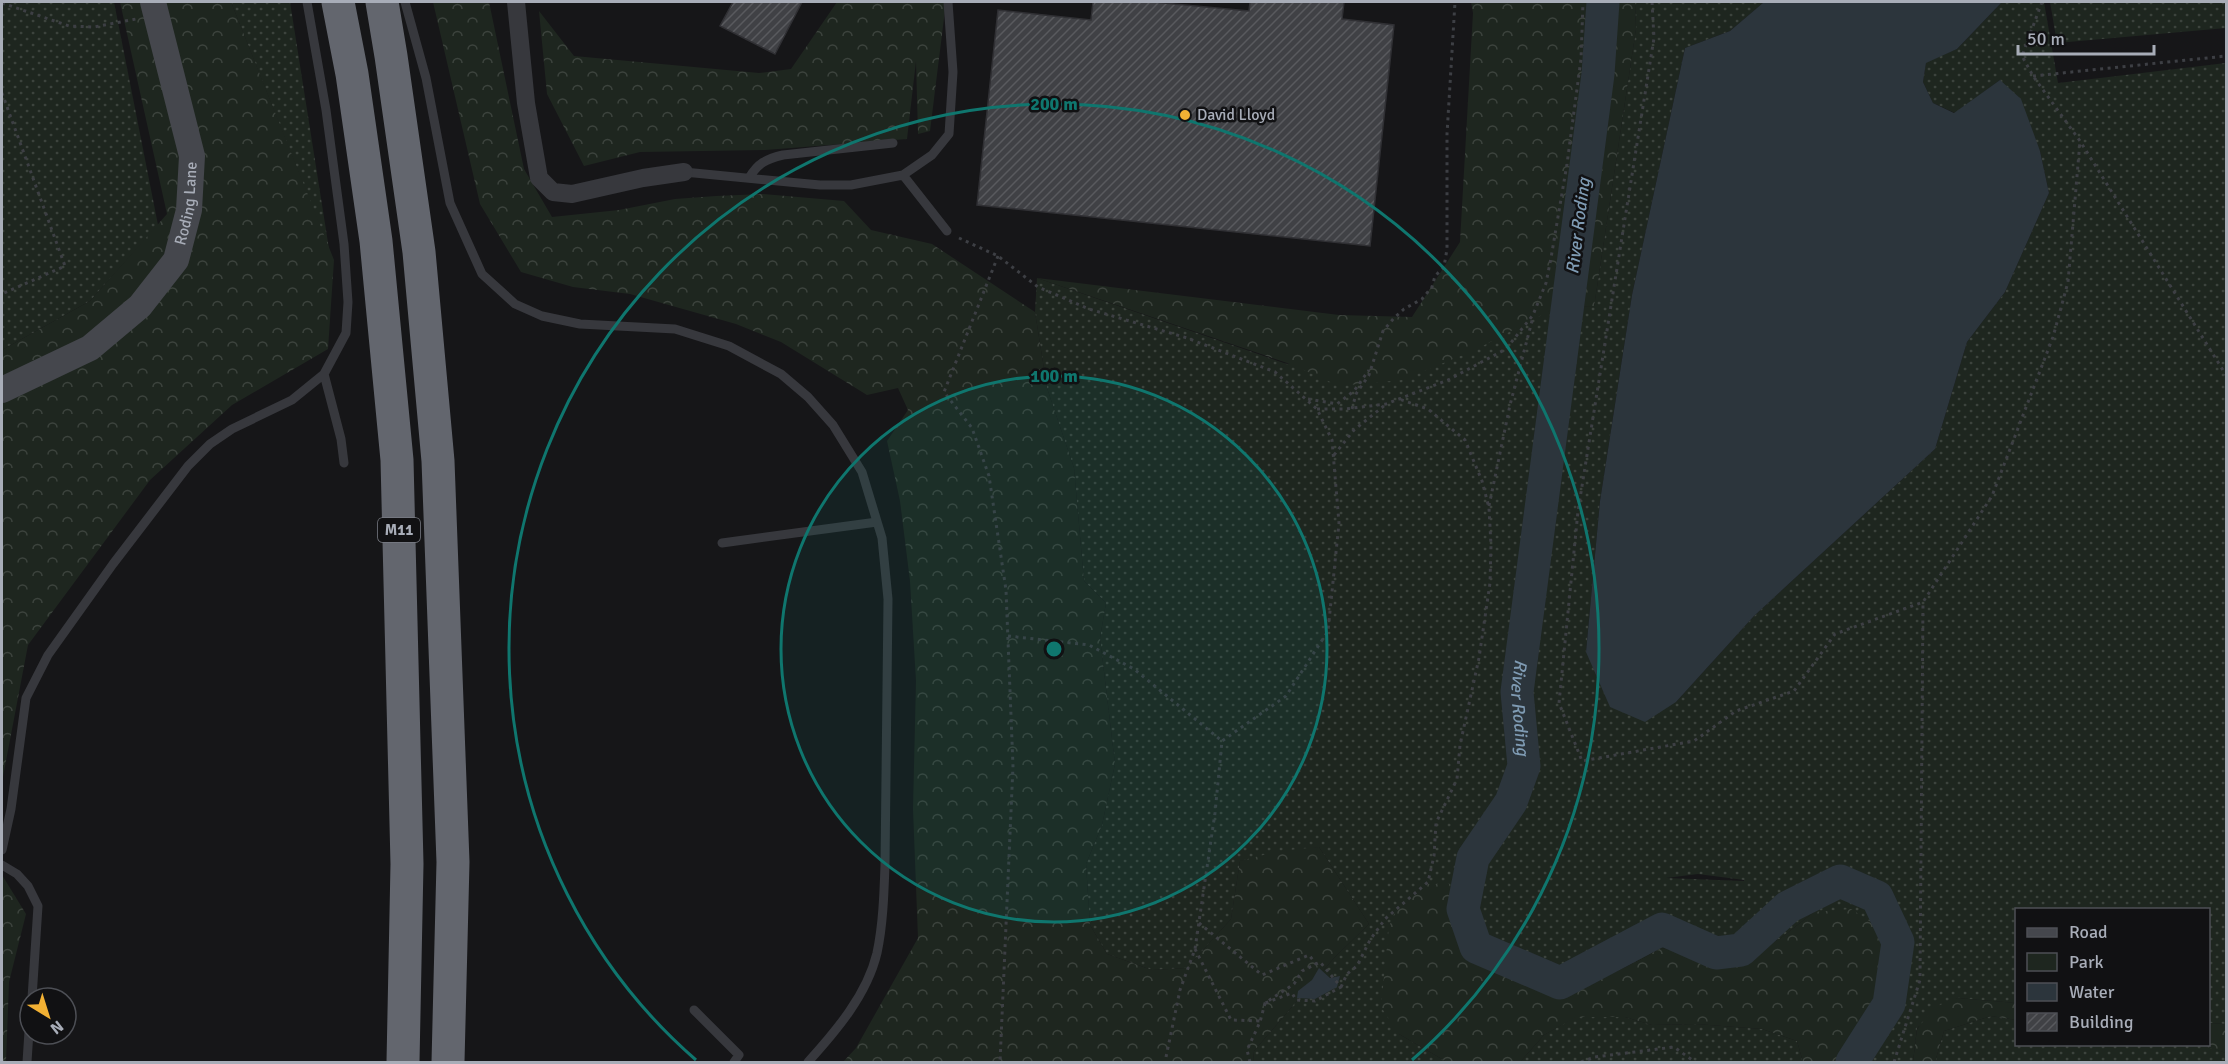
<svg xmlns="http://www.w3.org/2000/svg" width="2228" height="1064" viewBox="0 0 2228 1064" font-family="Signika,sans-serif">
<defs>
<pattern id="green-dots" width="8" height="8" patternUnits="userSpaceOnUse" patternTransform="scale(1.5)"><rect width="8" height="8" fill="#1e261f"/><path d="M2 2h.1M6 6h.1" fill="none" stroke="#3c433d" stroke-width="1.8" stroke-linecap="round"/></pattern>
<pattern id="forest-crowns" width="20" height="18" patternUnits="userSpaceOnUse" patternTransform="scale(1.5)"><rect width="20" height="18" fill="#1e261f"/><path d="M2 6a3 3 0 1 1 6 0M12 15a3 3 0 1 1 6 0" fill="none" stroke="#3c433d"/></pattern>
<pattern id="building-hatch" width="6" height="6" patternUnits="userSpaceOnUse" patternTransform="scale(1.5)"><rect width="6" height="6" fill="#404145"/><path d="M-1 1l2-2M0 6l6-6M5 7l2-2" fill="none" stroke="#595a5e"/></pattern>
</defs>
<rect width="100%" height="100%" fill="#161618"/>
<path fill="url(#green-dots)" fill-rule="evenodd" d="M2 2H114L158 225 90 301 2 350Z
M231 2H290L329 249Z
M1635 2H1764L1730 31 1685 48 1632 295 1600 501 1586 652 1676 702 1754 616 1935 449 1967 342 2005 292 2049 193 2040 151 2000 80 1955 113 1933 103 1923 82 1926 62 1957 49 2002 2H2044L2058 83 2226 63V1024L2209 1023 2208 910H2016V1003L1957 998 1917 1028 1913 1062H1840L1853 1044 1878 963 1883 930 1814 912 1781 938 1746 957 1725 964 1695 954 1661 948C1623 970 1590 984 1548 995L1472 954 1399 1034 1447 1062H1253L1254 1051 1334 958 1369 924 1319 847 1240 861 1231 919 1187 968 1152 970 1107 954 1090 925 1086 864 1102 825 1115 764 1100 638 1106 603 1084 581 1074 468 1047 388 1035 312 1037 278 1287 364 1549 311 1559 306 1594 307 1636 29ZM1698 874 1744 880V881L1666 878Z
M2050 2H2226V28L2057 43Z
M1991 1016 2016 1020V1044H2201L2226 1053V1062H1935L1944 1031Z
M1575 1017H1625L1652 1025 1696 1024 1762 1029 1797 1041 1803 1062H1520L1544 1035Z"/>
<path fill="url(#forest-crowns)" d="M120 2H231L334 260 328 349 232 405 150 480 28 645 2 782V350L90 301 167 214Z
M433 2H489L524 169 552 217 619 210 675 199 716 196 763 194 844 201 871 230 932 244 1035 312 1047 388 1074 468 1084 581 1106 603 1100 638 1115 764 1102 825 1086 864 1090 925 1107 954 1152 970 1187 968 1231 919 1240 861 1279 851 1319 847 1369 924 1334 958 1254 1051 1253 1062H843L856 1048 918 938 913 809 916 681 910 581 900 501 887 441 908 410 898 388 867 395 781 342 736 324 630 294 573 287 521 272 480 204Z
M837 2H946L930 131 918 134 916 61 907 139 765 150 640 152 584 166 547 94 539 11 574 56 759 73 791 69Z
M1471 2H1635L1636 29 1594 307 1559 306 1475 350 1402 380 1339 386 1293 365 1037 278 1339 315 1412 317 1460 242 1473 13Z
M2 875 26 914 9 982 6 1062H2Z
M1422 884H1449L1455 918 1473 954 1548 995C1591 984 1623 970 1661 948L1695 954 1725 964 1746 957 1781 938 1814 912 1851 909 1883 930 1875 1000 1853 1044 1840 1062H1803L1797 1041 1762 1029 1696 1024 1652 1025 1625 1017H1576L1544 1035 1520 1062H1447L1399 1034 1381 1007 1389 926 1402 900Z
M1957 998 2016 1003V1020L1991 1016 1944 1031 1935 1062H1913L1917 1029 1935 1007Z
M2209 1023 2226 1024V1053L2201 1045 2208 1044Z"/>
<path fill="#2c353c" d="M1764 2H2002L1957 49 1926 63 1923 82 1933 103 1954 113 2000 80 2021 99 2040 151 2049 193 2005 292 1967 342 1935 449 1754 616 1676 702 1645 722 1610 707 1586 652 1600 501 1632 295 1685 48 1730 31Z
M1319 968 1330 978 1340 976 1337 987 1315 999 1297 998 1298 991 1312 980Z"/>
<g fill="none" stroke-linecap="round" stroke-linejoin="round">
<path stroke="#2c353c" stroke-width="33" id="s1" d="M1603 2 1598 74 1517 692 1524 766 1511 802 1473 858 1463 909 1476 947 1560 983 1662 929 1716 953 1741 950 1788 907 1840 881 1877 897 1898 942 1889 1004 1852 1062"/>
</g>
<path fill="url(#building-hatch)" stroke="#303034" stroke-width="1.5" d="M733 2H802L775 54 720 26Z
M1093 2H1153L1249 11 1250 2H1344L1342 19 1394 25 1370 246 977 205 998 10 1091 20Z"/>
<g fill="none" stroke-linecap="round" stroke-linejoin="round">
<path stroke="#3d3f44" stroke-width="3" stroke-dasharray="3 4.5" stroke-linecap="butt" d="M1652 2 1654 38 1578 511 1559 703 1582 761 1694 741 1736 711 1794 691 1835 634 1923 602 1992 496 2053 337 2068 282 2080 141
M2042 2 2022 56 2033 76 2080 141 2226 375
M2 3 69 26 94 27 136 19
M2033 76 2226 56
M2 93 65 266 2 294
M959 238 998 256 1038 287 1089 309 1187 338 1275 372 1317 409 1332 440 1339 523 1328 631 1286 696 1222 741 1215 813 1195 949 1180 990 1165 1062
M998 256 944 392 972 428 989 476 1006 590 1013 766 1000 1062
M1308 399 1337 404 1354 391 1369 370
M1317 409H1345L1386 404 1448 380 1506 349 1533 315 1546 283 1551 258 1567 164 1581 59 1583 2
M1352 409 1356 394 1369 375 1383 331 1394 318 1404 309 1422 299 1432 287 1435 276 1444 267 1447 249V134L1455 2
M1334 455 1354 430 1385 405
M1489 506 1510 405 1533 317
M1008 636 1089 645 1134 669 1222 741
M1199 923 1262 975 1309 955 1316 964
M1195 949 1231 1020 1260 1021
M1341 987 1347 974 1357 966 1370 940 1385 919 1428 882 1434 856 1436 823 1457 779 1460 745 1479 658 1490 583 1491 545 1489 508 1482 481 1465 440 1428 409 1399 399
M1250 1062 1247 1050 1260 1022 1265 1003 1294 984 1302 971 1320 962 1341 987 1315 1001 1296 1000 1292 993 1265 1003
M1581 1062 1595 1057 1674 1047 1695 1062
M1894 1062 1920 980 1923 602"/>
<path stroke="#37383d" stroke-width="9" d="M405 2 426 78 450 203 482 274 515 304 542 316 580 324 675 329 729 346 781 374 808 397 833 425 862 472 882 538 888 599 885 865C884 894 883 925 877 953 867 995 836 1031 808 1062
M684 172 820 185H851L903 175 932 155 949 134 953 72 948 2
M903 175 947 231
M749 178C758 163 766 159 783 155L893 143
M324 374 341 439 344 463
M722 543 877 522
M2 850 11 809 26 698 48 655 113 564 188 466 210 444 232 429 292 400 324 374 346 333 348 302 344 244 326 110 307 2
M2 865 17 874 28 886 38 906 32 998
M694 1010 739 1055 734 1062
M27 1062 30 1016"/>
<path stroke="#37383d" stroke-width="18" d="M516 2 526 103 539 178 553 192 572 194 643 178 684 172"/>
<path stroke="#45474d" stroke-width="26" id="s2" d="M2 390 90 348 140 306 176 260 189 210 192 156 153 2"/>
<path stroke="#63666e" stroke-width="33" d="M338 2 352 74 376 241 397 460 407 864 403 1062
M382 2 391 56 419 252 438 461 453 862 448 1062"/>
</g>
<circle cx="1054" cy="649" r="273" fill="#0f766e" fill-opacity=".12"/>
<g fill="none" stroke="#0f766e" stroke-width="3">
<circle cx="1054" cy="649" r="273"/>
<path d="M696 1060A545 545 0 1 1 1412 1060"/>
</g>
<circle fill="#f2b134" stroke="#111113" stroke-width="2" cx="1185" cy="115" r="6"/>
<g text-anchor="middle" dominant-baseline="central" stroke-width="5" stroke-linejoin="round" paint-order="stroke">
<rect fill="#111113" stroke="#7b7e86" stroke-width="1.5" x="378" y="518" width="42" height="24" rx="4.5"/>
<g font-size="15" font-weight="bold" fill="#a8adb8">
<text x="399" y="530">M11</text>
</g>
<g font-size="16" fill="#a8adb8" stroke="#111113" text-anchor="start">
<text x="1197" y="115">David Lloyd</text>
</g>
<g font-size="16" fill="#a8adb8" stroke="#111113">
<text stroke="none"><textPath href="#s2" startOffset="279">Roding Lane</textPath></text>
</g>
<g font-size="18" font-style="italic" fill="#7f9bb3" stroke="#111113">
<text transform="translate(1578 226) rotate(-83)">River Roding</text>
<text stroke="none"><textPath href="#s1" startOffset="711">River Roding</textPath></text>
</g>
</g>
<circle cx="1054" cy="649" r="9" fill="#0f766e" stroke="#111113" stroke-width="3"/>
<g font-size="18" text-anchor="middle" font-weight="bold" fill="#0f766e" stroke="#111113" stroke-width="5" stroke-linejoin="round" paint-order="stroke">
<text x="1054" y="110">200 m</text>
<text x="1054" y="382">100 m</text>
</g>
<rect width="2228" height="1064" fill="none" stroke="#a8adb8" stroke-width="6"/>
<rect x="2015" y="908" width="195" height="138" fill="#111113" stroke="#4d4f55" stroke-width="1.5"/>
<rect x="2027" y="928" width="30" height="9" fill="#45474d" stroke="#4d4f55" stroke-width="1.5"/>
<text x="2069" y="938" font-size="18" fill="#a8adb8">Road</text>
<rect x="2027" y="953" width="30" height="18" fill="#1e261f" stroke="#4d4f55" stroke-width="1.5"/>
<text x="2069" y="968" font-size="18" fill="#a8adb8">Park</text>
<rect x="2027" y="983" width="30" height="18" fill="#2c353c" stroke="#4d4f55" stroke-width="1.5"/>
<text x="2069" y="998" font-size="18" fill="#a8adb8">Water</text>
<rect x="2027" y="1013" width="30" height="18" fill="url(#building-hatch)" stroke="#4d4f55" stroke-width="1.5"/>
<text x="2069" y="1028" font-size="18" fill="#a8adb8">Building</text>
<g transform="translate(48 1016) rotate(142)"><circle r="28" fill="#111113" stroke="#4d4f55" stroke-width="1.5"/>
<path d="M0-4.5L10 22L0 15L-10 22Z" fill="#f2b134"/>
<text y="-9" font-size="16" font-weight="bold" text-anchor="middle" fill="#a8adb8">N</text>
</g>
<path d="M2018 45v9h136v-9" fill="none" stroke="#a8adb8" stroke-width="3"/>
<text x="2027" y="45" font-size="18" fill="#a8adb8" stroke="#111113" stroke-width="4.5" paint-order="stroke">50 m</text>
</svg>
